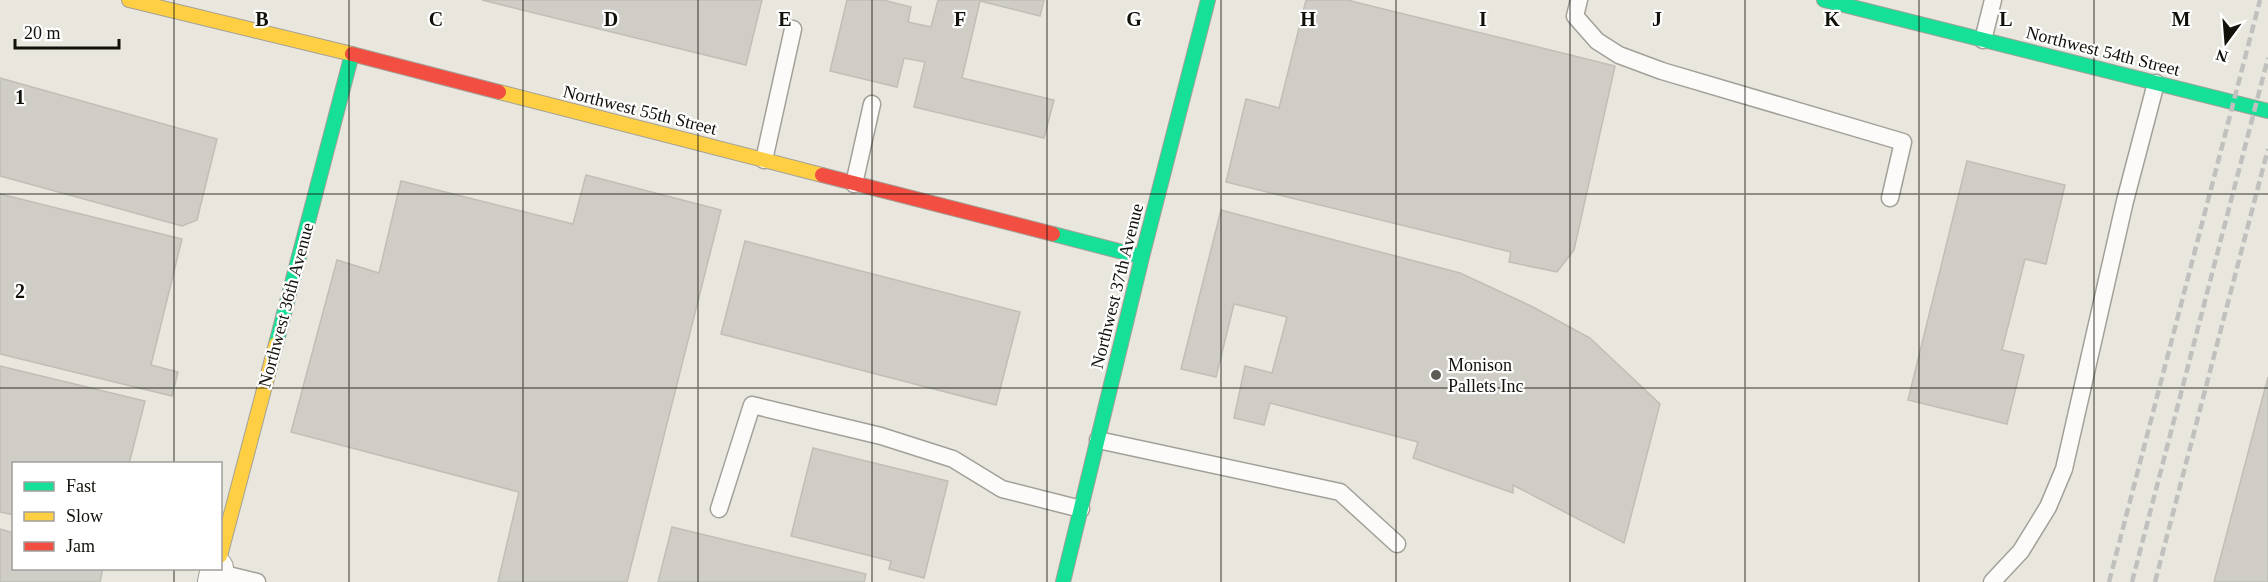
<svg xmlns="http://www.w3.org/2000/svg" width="2268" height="582" viewBox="0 0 2268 582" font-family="Georgia,serif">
<rect width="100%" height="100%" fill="#e9e6dd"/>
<path fill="#cfcdc5" stroke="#c0beb6" stroke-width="1.5" d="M482 0H762L746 65Z
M847 0H883L911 7 908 22 931 27 938 0H1044L1040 16 980 1 962 78 1054 100 1044 138 914 107 925 62 904 58 897 87 830 71Z
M1306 0H1347L1615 66 1574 250 1557 272 1509 262 1511 252 1226 182 1246 99 1279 108Z
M0 78 217 139 197 220 182 226 0 176Z
M1967 161 2065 185 2046 264 2025 259 2002 350 2024 355 2007 424 1908 400Z
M586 175 721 210 627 582H498L519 492 291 432 337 260 379 273 401 181 573 224Z
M0 194 182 239 151 365 178 372 172 396 0 354Z
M1221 210 1460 273 1531 306 1590 338 1660 404 1624 543 1513 485V493L1413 458 1418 442 1270 403 1264 425 1234 418 1245 366 1272 373 1287 317 1234 304 1216 377 1181 369Z
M745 241 1020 312 996 405 721 334Z
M0 366 145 401 129 464H14V515L0 512Z
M2268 377V582H2214Z
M813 448 948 481 924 578 889 569 891 561 791 536Z
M672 527 866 574 864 582H658Z
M0 529 14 533V568H103L100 582H0Z"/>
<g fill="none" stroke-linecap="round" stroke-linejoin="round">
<defs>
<path id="lane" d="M1579 0 1575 16 1597 41 1619 55 1662 71 1903 142 1890 198
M1983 40 1993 0
M764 160 793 29
M854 184 872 104
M1098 440 1340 492 1397 544
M719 509 752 405 881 436 953 459 1002 489 1081 509
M216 572 257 582
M1992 582 2021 551 2048 507 2064 469 2125 201 2156 83"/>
<path id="street" d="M214 582 217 568"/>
<path id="fast" d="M1824 0 2268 111
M1053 234 1142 257
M276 344 352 54
M1063 582 1142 257 1208 0"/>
<path id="slow" d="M129 0 352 54
M499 92 822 175
M220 556 276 344"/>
<path id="jam" d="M352 54 499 92
M822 175 1053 234"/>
</defs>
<use href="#lane" stroke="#a2a098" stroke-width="19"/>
<use href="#street" stroke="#a2a098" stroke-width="34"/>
<use href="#fast" stroke="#a2a098" stroke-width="16"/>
<use href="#slow" stroke="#a2a098" stroke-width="16"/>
<use href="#jam" stroke="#a2a098" stroke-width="16"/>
<use href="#lane" stroke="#fcfbfa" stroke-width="16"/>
<use href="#street" stroke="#fcfbfa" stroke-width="32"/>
<use href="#fast" stroke="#16e098" stroke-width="14"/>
<use href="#slow" stroke="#ffcf43" stroke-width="14"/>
<use href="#jam" stroke="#f24e42" stroke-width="14"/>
<path stroke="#c0c0be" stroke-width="4.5" stroke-dasharray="9 4.5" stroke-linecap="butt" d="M2109 582 2260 0
M2132 582 2268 58
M2155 582 2268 149"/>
</g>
<path fill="none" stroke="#111009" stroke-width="1.5" stroke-opacity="0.55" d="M174 0V464M349 0V582M523 0V582M698 0V582M872 0V582M1047 0V582M1221 0V582M1396 0V582M1570 0V582M1745 0V582M1919 0V582M2094 0V582M0 194H2268M0 388H2268M174 568V582"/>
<circle fill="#5d5b53" stroke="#fff" stroke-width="2" cx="1436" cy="375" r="6"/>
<g text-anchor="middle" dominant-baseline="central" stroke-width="4.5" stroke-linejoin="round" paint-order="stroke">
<g font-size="18" fill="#111009" stroke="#fff">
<text transform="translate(2103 51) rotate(14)">Northwest 54th Street</text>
<text transform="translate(640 110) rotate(14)">Northwest 55th Street</text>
<text transform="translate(1117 286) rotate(-76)">Northwest 37th Avenue</text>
<text transform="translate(286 305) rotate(-75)">Northwest 36th Avenue</text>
</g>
<g font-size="18" fill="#111009" stroke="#fff" text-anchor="start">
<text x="1448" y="365">Monison<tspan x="1448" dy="21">Pallets Inc</tspan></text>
</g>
</g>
<g font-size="20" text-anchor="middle" font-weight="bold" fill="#111009" stroke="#fff" stroke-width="4.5" stroke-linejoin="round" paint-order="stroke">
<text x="262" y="26">B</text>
<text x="436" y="26">C</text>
<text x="611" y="26">D</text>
<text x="785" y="26">E</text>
<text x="960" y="26">F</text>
<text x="1134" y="26">G</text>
<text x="1308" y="26">H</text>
<text x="1483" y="26">I</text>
<text x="1657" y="26">J</text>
<text x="1832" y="26">K</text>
<text x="2006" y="26">L</text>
<text x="2181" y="26">M</text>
<text x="20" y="104">1</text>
<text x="20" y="298">2</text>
</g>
<rect x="12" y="462" width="210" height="108" fill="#ffffff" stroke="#a09f9d" stroke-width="1.5"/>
<rect x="24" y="482" width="30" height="9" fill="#16e098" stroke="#a09f9d" stroke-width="1.5"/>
<text x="66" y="492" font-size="18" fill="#111009">Fast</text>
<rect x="24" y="512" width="30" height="9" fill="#ffcf43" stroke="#a09f9d" stroke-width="1.5"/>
<text x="66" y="522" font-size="18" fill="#111009">Slow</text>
<rect x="24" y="542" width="30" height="9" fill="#f24e42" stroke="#a09f9d" stroke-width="1.5"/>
<text x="66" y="552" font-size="18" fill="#111009">Jam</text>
<g transform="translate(2226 42) rotate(196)" stroke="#ffffff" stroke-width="4.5" paint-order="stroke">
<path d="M0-4.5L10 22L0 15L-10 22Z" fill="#111009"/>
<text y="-9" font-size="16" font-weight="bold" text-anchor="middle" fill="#111009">N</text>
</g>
<path d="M15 39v9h104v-9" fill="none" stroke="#111009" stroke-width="3"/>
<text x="24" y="39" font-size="18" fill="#111009" stroke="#ffffff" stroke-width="4.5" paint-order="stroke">20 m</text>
</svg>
